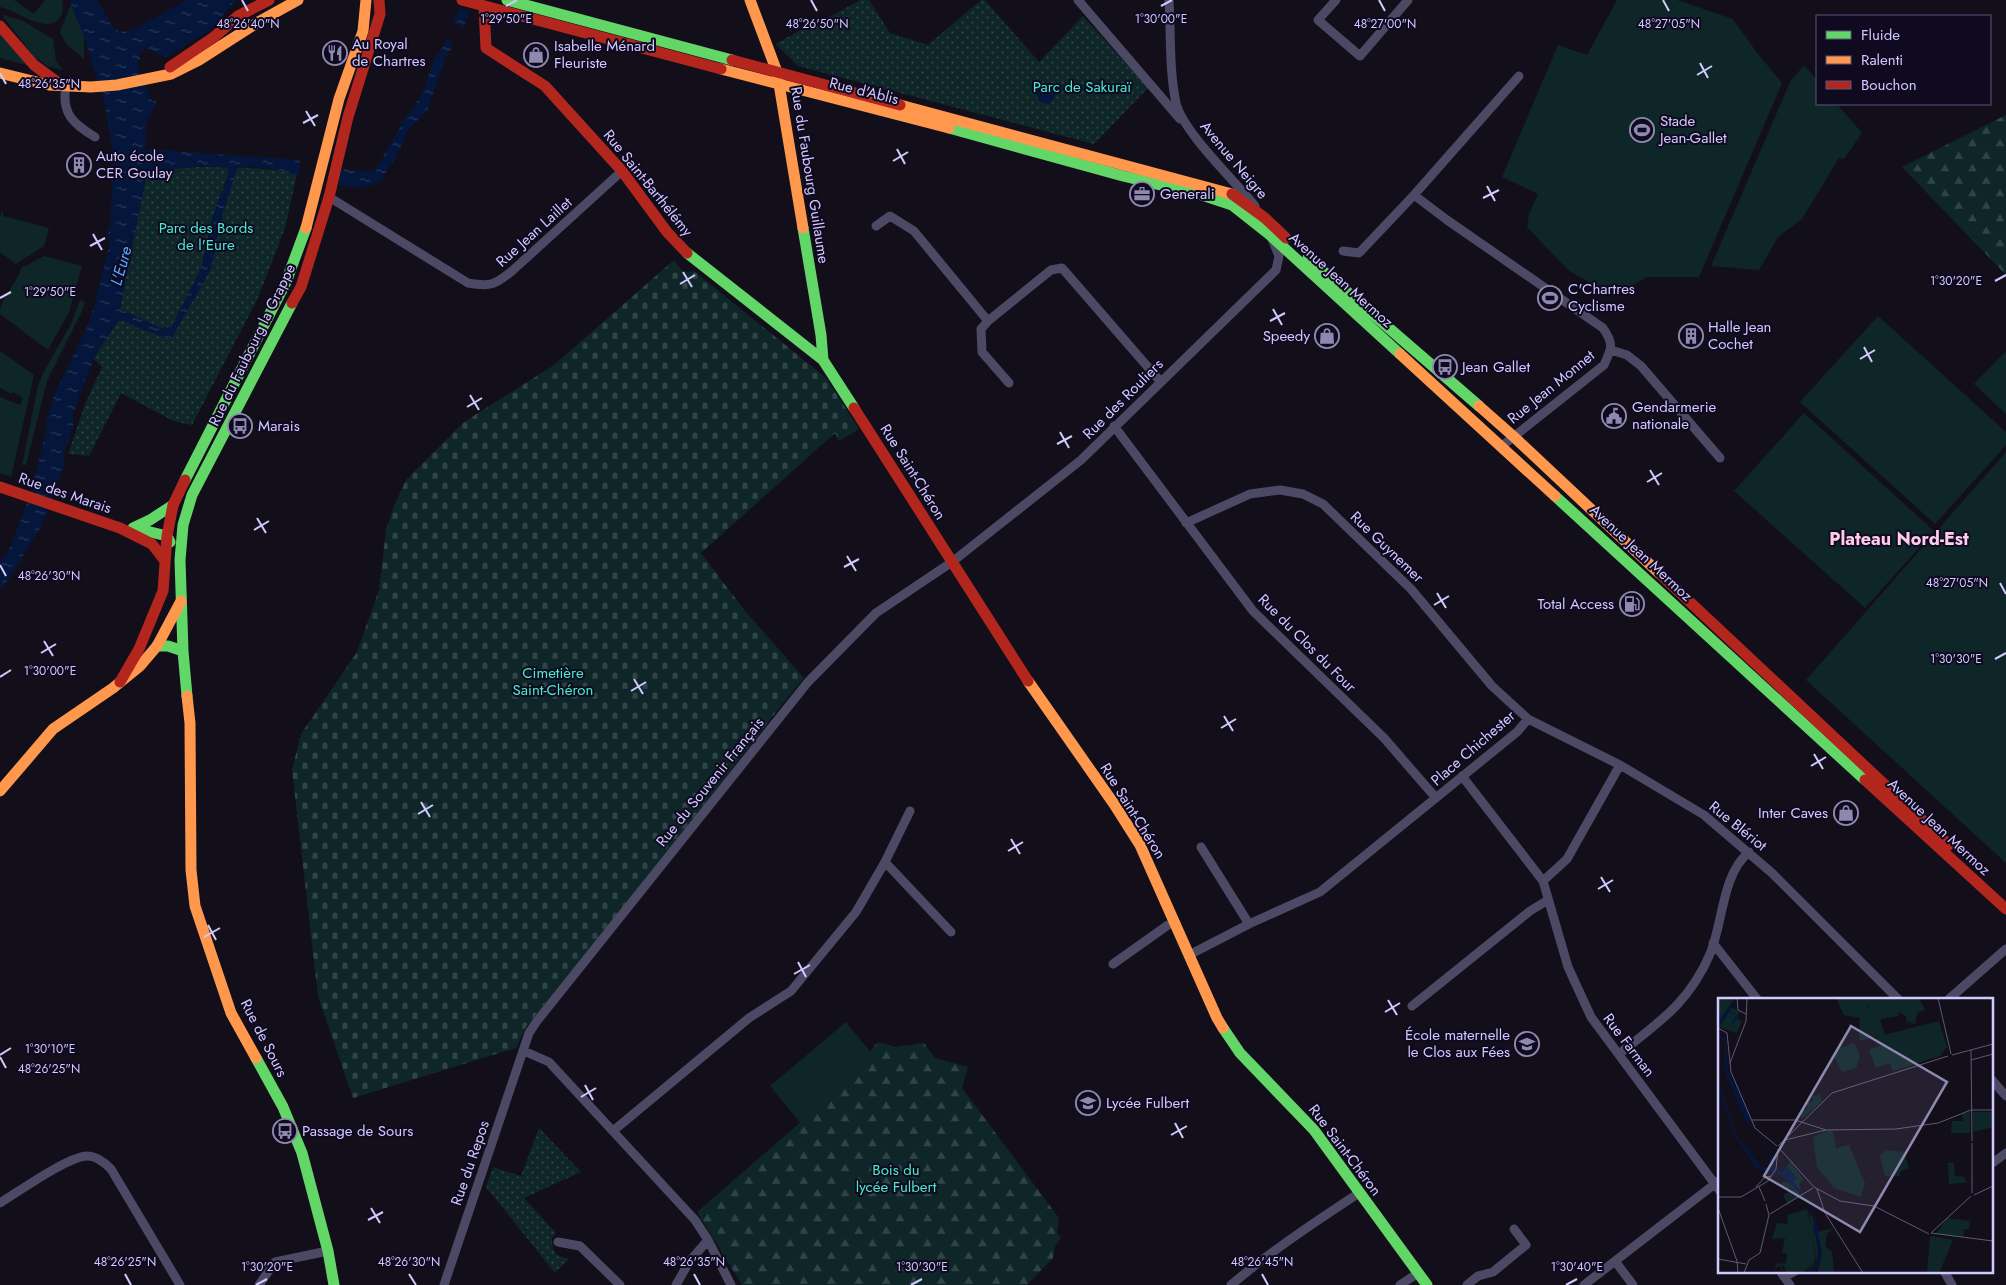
<svg xmlns="http://www.w3.org/2000/svg" width="2006" height="1285" viewBox="0 0 2006 1285" font-family="Jost,sans-serif">
<defs>
<pattern id="forest-firs" width="22" height="20" patternUnits="userSpaceOnUse" patternTransform="scale(1.25)"><rect width="22" height="20" fill="#0e2628"/><path d="M5 1l3.5 6h-7zM16 11l3.5 6h-7z" fill="#304448"/></pattern>
<pattern id="cemetery-stones" width="16" height="16" patternUnits="userSpaceOnUse" patternTransform="scale(1.25)"><rect width="16" height="16" fill="#0e2628"/><path d="M2 7V4a2 2 0 0 1 4 0v3zM10 15v-3a2 2 0 0 1 4 0v3z" fill="#304448"/></pattern>
<pattern id="park-dots" width="8" height="8" patternUnits="userSpaceOnUse" patternTransform="scale(1.25)"><rect width="8" height="8" fill="#0e2628"/><path d="M2 2h.1M6 6h.1" fill="none" stroke="#304448" stroke-width="1.8" stroke-linecap="round"/></pattern>
<pattern id="water-ripples" width="26" height="14" patternUnits="userSpaceOnUse" patternTransform="scale(1.25)"><rect width="26" height="14" fill="#05163c"/><path d="M2 4q2-2 4 0t4 0M15 11q2-2 4 0t4 0" fill="none" stroke="#293759"/></pattern>
</defs>
<rect width="100%" height="100%" fill="#120f1b"/>
<path fill="#0e2628" d="M0 0H14L34 14 45 0H62C64 7 63 14 59 19 46 34 15 10 0 7Z
M1617 0H1677L1733 19 1758 54 1782 83 1699 277H1647L1613 296 1568 270 1527 227 1529 220 1527 219 1538 194 1502 177 1558 45 1587 55Z
M71 4 84 36V59L66 44 60 32Z
M1 14 23 21 53 39 56 61 63 70 47 66 40 60 36 59Z
M0 31 27 65 0 58Z
M1804 65 1817 80V104H1837L1862 133 1844 159 1839 158 1802 219 1778 237 1759 270 1711 266 1790 82Z
M3 210V216L49 228 44 246 16 264 0 252V216Z
M44 256 82 266 69 312 48 350 0 314C0 296 17 285 21 268Z
M80 300 85 302 82 311 47 381 26 465H22L38 386 43 373 71 324Z
M1878 316 2006 432V445L1935 524 1800 402Z
M0 351 34 375 11 477 0 473V397L20 405 23 398 13 392 12 394 0 388Z
M2006 351V414L1974 384Z
M1804 413 1934 531 1865 608 1734 491Z
M2006 452V863L1806 680Z
M846 1022 877 1060 803 1126 770 1086Z"/>
<path fill="url(#forest-firs)" d="M2006 115V275L1902 167Z
M878 1042 896 1047 924 1043 935 1058 968 1067 962 1088 1059 1218 1057 1232 1061 1238 1055 1246 1053 1258 1027 1285H742L697 1212 832 1095Z"/>
<path fill="url(#cemetery-stones)" d="M674 260 683 272 694 271 826 378 859 429 839 441 835 433 701 553 745 611 804 678 783 703 658 864 526 1027 516 1048 353 1098 318 996 292 770 301 734 357 652 379 590 386 530 394 506 406 480 464 422 554 365Z"/>
<path fill="url(#park-dots)" d="M860 0H869L890 33 928 45 981 0H985L1039 62 1083 16 1148 88 1094 144 798 66 776 44C803 27 833 17 860 0Z
M198 167C231 167 264 167 297 174L285 228 258 298 192 425 173 421 121 393 89 456 68 454 86 402 102 367 94 359 120 309 145 177 148 175 170 169Z
M539 1128 581 1172 524 1198 556 1233 552 1238C552 1252 556 1256 569 1259L555 1273 486 1187 493 1167 521 1176Z"/>
<path fill="url(#water-ripples)" fill-rule="evenodd" d="M70 0H97L113 27 120 32 129 31V28L138 30 140 26 187 0H236L209 31 165 57 146 48 138 52 140 58 137 65 152 101H156L155 107 147 119 145 149 300 160 299 175C286 172 248 163 237 169L223 213 211 269 173 336 170 339 135 327V325L119 320 96 354 80 393 73 415V426L64 455V467L42 525 9 579 0 589V560L8 553 25 509 33 484 46 431V422L54 395 90 321 110 243 107 228H110L113 162 111 141 104 101 84 36ZM202 166 226 168 229 170 227 177 212 218 201 268 171 327 161 328 120 309V307C129 263 138 221 146 177L170 169Z
M459 8 470 11 464 27 453 22Z
M447 39 454 44 445 58 428 109 409 129 395 159 382 177 384 178C372 189 353 189 338 185L341 169 371 172 375 171 408 113H411L423 91 433 62Z
M1037 95a9 9 0 1 1 18 0a9 9 0 1 1-18 0Z"/>
<g fill="none" stroke-linecap="round" stroke-linejoin="round">
<path stroke="#4c4965" stroke-width="9" d="M1078 0 1180 119
M1169 0C1171 34 1169 70 1176 103 1183 132 1235 181 1255 206
M1336 0 1318 20 1360 56 1408 0
M66 86C61 113 73 124 95 137
M1414 195 1519 76
M329 197 468 283C490 287 495 285 512 271L622 171
M876 226 890 216 914 231 988 321 1051 270 1062 268 1160 381
M1343 251 1359 253 1414 195 1447 220 1603 328C1614 344 1612 348 1604 365L1502 446
M988 321 981 329 982 352 1009 383
M1611 350 1627 355 1641 366 1720 458
M1114 426 1253 611 1384 738 1436 798
M1186 523 1250 494 1280 490 1303 494 1323 504 1411 589 1492 686 1528 719 1620 765 1704 815 1772 873 1898 999
M1462 776 1543 881 1568 967 1591 1017 1720 1191
M1201 847 1249 924
M885 862 951 932
M1543 881 1567 859 1620 765
M1713 943 1757 999
M1189 955 1249 924 1320 892 1517 732 1528 719
M1113 964 1168 925 1176 923
M1949 999 2006 949
M1412 1006 1530 911 1548 900
M524 1051 549 1062 695 1220 708 1240 731 1285
M1619 1054C1659 1022 1689 1003 1710 954 1723 923 1722 874 1749 852
M1992 1080 2006 1096
M613 1131 749 1018 791 991 856 912 885 862 910 811
M1994 1162 2006 1153
M0 1203C18 1192 70 1155 88 1156 97 1156 105 1163 111 1169L180 1285
M558 1242 580 1246 620 1285
M1615 1261 1633 1285
M1780 1271 1790 1285
M1944 1271 1952 1285
M1784 1277 1795 1271
M259 1285 275 1262 328 1251
M444 1285 529 1033 537 1021 808 682 876 613 952 562 1081 460 1276 270 1279 256 1272 239
M676 1285 689 1262 708 1240
M1231 1285C1271 1251 1315 1222 1359 1193
M1400 1285 1418 1273
M1467 1285 1478 1276 1493 1272 1526 1245 1514 1229
M1584 1285 1720 1180"/>
<path stroke="#63d668" stroke-width="11" d="M507 0 732 60
M949 128 1123 176 1202 195 1232 205 1270 235 1400 354
M803 228 821 335 823 360
M687 253 823 360 854 408
M1308 258 1479 406
M185 480 286 282 306 228
M1555 496 1865 780
M133 528 150 520 173 505
M134 528 167 536 170 542
M157 646H168L183 651
M187 696 183 651 180 560 183 525 192 495 292 303
M1223 1028 1240 1053 1314 1130 1427 1285
M256 1058 283 1107 302 1153 328 1251 334 1285"/>
<path stroke="#ff974d" stroke-width="11" d="M750 0 777 72 803 228
M721 69 949 128
M0 73 49 85 91 87 117 85 171 74 199 60 260 21 298 0
M900 105 1232 194
M306 228 339 99 363 31 366 0
M1400 354 1555 496
M1479 406 1513 436 1660 574
M1028 681 1114 804 1140 845 1217 1018 1223 1028
M187 696 190 723 191 870 195 906 231 1013 256 1058
M0 791 53 729 113 688 140 666 157 646 181 601"/>
<path stroke="#b3261e" stroke-width="11" d="M462 0 721 69
M484 6 486 48 545 86 622 171 667 232 687 253
M0 26 34 65 61 85
M732 60 900 105
M170 67 214 37 238 16 269 0
M1232 194 1265 218 1286 238
M292 303 301 287 329 197 348 117 380 14 379 0
M854 408 1028 681
M0 487 120 528 152 544 165 561
M1660 574 1949 845
M120 682 139 649 163 591 167 536 173 505 185 480
M1865 780 2006 909"/>
</g>
<path fill="none" stroke="#d2c9ff" stroke-width="2" d="M242 0 248 11M811 0 817 11M1379 0 1385 11M1663 0 1669 11M506 6 517 0M1161 6 1172 0M1700 63 1708 78M0 73 6 84M1697 75 1712 66M306 111 315 126M303 123 318 115M897 149 905 164M893 161 908 152M1487 186 1495 201M1483 198 1499 190M93 234 102 250M90 246 105 238M683 272 692 287M1995 281 2006 275M680 284 695 275M0 298 11 292M1273 309 1282 325M1270 321 1285 313M1864 347 1872 362M1860 359 1875 350M470 395 479 410M467 407 482 398M1060 432 1069 448M1057 444 1072 436M1650 470 1659 485M1647 482 1662 473M257 518 266 533M254 530 269 521M847 556 856 571M0 565 6 576M844 567 859 559M2000 583 2006 594M1437 593 1446 608M1434 605 1449 596M44 641 53 656M41 653 56 644M1995 659 2006 653M0 677 11 670M634 679 643 694M631 691 646 682M1224 716 1233 731M1221 728 1236 719M1814 754 1823 769M1811 766 1826 757M421 802 430 817M418 814 433 805M1011 839 1020 854M1008 851 1023 842M1601 877 1610 892M1598 889 1613 880M208 925 216 940M204 937 220 928M798 962 806 977M794 974 810 965M1388 1000 1397 1015M1385 1012 1400 1003M0 1055 11 1048M0 1057 6 1068M585 1085 593 1100M581 1097 596 1088M1175 1123 1183 1138M1171 1135 1187 1126M371 1208 380 1223M368 1220 383 1212M125 1274 131 1285M409 1274 416 1285M694 1274 700 1285M1262 1274 1268 1285M256 1285 267 1279M911 1285 922 1279M1566 1285 1577 1279"/>
<defs>
<symbol id="restaurant-ring" viewBox="-11 -11 22 22"><circle r="9.5" fill="#0f0a20" stroke="#8f88af" stroke-width="1.5"/><path d="M-5-6h1v4h1v-4h1v4h1v-4h1v5L-1.5 .5V6h-2V.5L-5-1ZM5-6V6H3V1.5H1.5Q1.5-4 5-6Z" fill="#8f88af"/></symbol>
<symbol id="shop-ring" viewBox="-11 -11 22 22"><circle r="9.5" fill="#0f0a20" stroke="#8f88af" stroke-width="1.5"/><path d="M-5-2.5h2.3a2.7 3.5 0 0 1 5.4 0H5L5.5 6h-11ZM-1.5-2.5h3a1.5 2.3 0 0 0-3 0Z" fill="#8f88af"/></symbol>
<symbol id="stadium-ring" viewBox="-11 -11 22 22"><circle r="9.5" fill="#0f0a20" stroke="#8f88af" stroke-width="1.5"/><path d="M0-5a6.5 5 0 1 0 0 10a6.5 5 0 1 0 0-10ZM-3.5-1.8h7v3.6h-7Z" fill="#8f88af"/></symbol>
<symbol id="building-ring" viewBox="-11 -11 22 22"><circle r="9.5" fill="#0f0a20" stroke="#8f88af" stroke-width="1.5"/><path d="M-4-6H4V6H1V3H-1V6H-4ZM-2.5-4.3h1.7v1.8h-1.7ZM.8-4.3h1.7v1.8H.8ZM-2.5-1h1.7V.8h-1.7ZM.8-1h1.7V.8H.8Z" fill="#8f88af"/></symbol>
<symbol id="office-ring" viewBox="-11 -11 22 22"><circle r="9.5" fill="#0f0a20" stroke="#8f88af" stroke-width="1.5"/><path d="M-6-3h4V-5.5h4V-3h4V5H-6ZM-1-4.5V-3h2v-1.5ZM-6 0V1H6V0Z" fill="#8f88af"/></symbol>
<symbol id="bus-ring" viewBox="-11 -11 22 22"><circle r="9.5" fill="#0f0a20" stroke="#8f88af" stroke-width="1.5"/><path d="M-5-6H5V4H4V6H2V4H-2V6H-4V4H-5ZM-3.5-4V0h7V-4ZM-3.5 1.2v1.5H-2V1.2ZM2 1.2v1.5H3.5V1.2Z" fill="#8f88af"/></symbol>
<symbol id="civic-ring" viewBox="-11 -11 22 22"><circle r="9.5" fill="#0f0a20" stroke="#8f88af" stroke-width="1.5"/><path d="M-.6-6.5H3V-4.5H.6V-3L4-1V1h2V6H-6V1h2V-1L-.6-3ZM-1.2 2.5V6h2.4V2.5Z" fill="#8f88af"/></symbol>
<symbol id="fuel-ring" viewBox="-11 -11 22 22"><circle r="9.5" fill="#0f0a20" stroke="#8f88af" stroke-width="1.5"/><path d="M-5.5-6h7V0h2V4h1.3V-2.5L3-4.5l.8-.8L6-3V5H2.5V1h-1V6h-7ZM-4.2-4.7v3.2H.2V-4.7Z" fill="#8f88af"/></symbol>
<symbol id="school-ring" viewBox="-11 -11 22 22"><circle r="9.5" fill="#0f0a20" stroke="#8f88af" stroke-width="1.5"/><path d="M0-5L7-2L0 1L-7-2ZM-4 1L0 2.5L4 1V4Q0 6-4 4Z" fill="#8f88af"/></symbol>
</defs>
<g fill-rule="evenodd">
<use href="#restaurant-ring" x="321" y="39" width="28" height="28"/>
<use href="#shop-ring" x="522" y="41" width="28" height="28"/>
<use href="#stadium-ring" x="1628" y="116" width="28" height="28"/>
<use href="#building-ring" x="65" y="151" width="28" height="28"/>
<use href="#office-ring" x="1128" y="180" width="28" height="28"/>
<use href="#stadium-ring" x="1536" y="284" width="28" height="28"/>
<use href="#shop-ring" x="1313" y="322" width="28" height="28"/>
<use href="#building-ring" x="1677" y="322" width="28" height="28"/>
<use href="#bus-ring" x="1431" y="353" width="28" height="28"/>
<use href="#civic-ring" x="1600" y="402" width="28" height="28"/>
<use href="#bus-ring" x="226" y="412" width="28" height="28"/>
<use href="#fuel-ring" x="1618" y="590" width="28" height="28"/>
<use href="#shop-ring" x="1832" y="799" width="28" height="28"/>
<use href="#school-ring" x="1513" y="1030" width="28" height="28"/>
<use href="#school-ring" x="1074" y="1089" width="28" height="28"/>
<use href="#bus-ring" x="271" y="1117" width="28" height="28"/>
</g>
<g text-anchor="middle" dominant-baseline="central" stroke-width="4" stroke-linejoin="round" paint-order="stroke">
<g font-size="15" fill="#d2c9ff" stroke="#0f0a20" text-anchor="start">
<text x="352" y="44">Au Royal<tspan x="352" dy="17">de Chartres</tspan></text>
<text x="554" y="46">Isabelle Ménard<tspan x="554" dy="17">Fleuriste</tspan></text>
<text x="1660" y="121">Stade<tspan x="1660" dy="17">Jean-Gallet</tspan></text>
<text x="96" y="156">Auto école<tspan x="96" dy="17">CER Goulay</tspan></text>
<text x="1160" y="194">Generali</text>
<text x="1568" y="289">C'Chartres<tspan x="1568" dy="17">Cyclisme</tspan></text>
<text x="1708" y="327">Halle Jean<tspan x="1708" dy="17">Cochet</tspan></text>
<text x="1310" y="336" text-anchor="end">Speedy</text>
<text x="1462" y="367">Jean Gallet</text>
<text x="1632" y="407">Gendarmerie<tspan x="1632" dy="17">nationale</tspan></text>
<text x="258" y="426">Marais</text>
<text x="1614" y="604" text-anchor="end">Total Access</text>
<text x="1828" y="813" text-anchor="end">Inter Caves</text>
<text x="1510" y="1035" text-anchor="end">École maternelle<tspan x="1510" dy="17">le Clos aux Fées</tspan></text>
<text x="1106" y="1103">Lycée Fulbert</text>
<text x="302" y="1131">Passage de Sours</text>
</g>
<g font-size="15" fill="#49ebcb" stroke="#0f0a20">
<text x="1082" y="87">Parc de Sakuraï</text>
<text x="206" y="228">Parc des Bords<tspan x="206" dy="17">de l'Eure</tspan></text>
<text x="553" y="673">Cimetière<tspan x="553" dy="17">Saint-Chéron</tspan></text>
<text x="896" y="1170">Bois du<tspan x="896" dy="17">lycée Fulbert</tspan></text>
</g>
<g font-size="15" fill="#d2c9ff" stroke="#0f0a20">
<text transform="translate(864 91) rotate(14)">Rue d'Ablis</text>
<text transform="translate(1234 160) rotate(50)">Avenue Neigre</text>
<text transform="translate(810 175) rotate(81)">Rue du Faubourg Guillaume</text>
<text transform="translate(648 183) rotate(51)">Rue Saint-Barthélémy</text>
<text transform="translate(534 232) rotate(-42)">Rue Jean Laillet</text>
<text transform="translate(1341 280) rotate(42)">Avenue Jean Mermoz</text>
<text transform="translate(252 345) rotate(-64)">Rue du Faubourg la Grappe</text>
<text transform="translate(1551 387) rotate(-39)">Rue Jean Monnet</text>
<text transform="translate(1123 399) rotate(-45)">Rue des Rouliers</text>
<text transform="translate(913 472) rotate(58)">Rue Saint-Chéron</text>
<text transform="translate(65 493) rotate(19)">Rue des Marais</text>
<text transform="translate(1387 547) rotate(44)">Rue Guynemer</text>
<text transform="translate(1641 553) rotate(43)">Avenue Jean Mermoz</text>
<text transform="translate(1307 643) rotate(45)">Rue du Clos du Four</text>
<text transform="translate(1473 748) rotate(-41)">Place Chichester</text>
<text transform="translate(710 782) rotate(-51)">Rue du Souvenir Français</text>
<text transform="translate(1133 811) rotate(58)">Rue Saint-Chéron</text>
<text transform="translate(1738 826) rotate(39)">Rue Blériot</text>
<text transform="translate(1939 827) rotate(43)">Avenue Jean Mermoz</text>
<text transform="translate(264 1038) rotate(63)">Rue de Sours</text>
<text transform="translate(1629 1045) rotate(53)">Rue Farman</text>
<text transform="translate(1345 1150) rotate(53)">Rue Saint-Chéron</text>
<text transform="translate(470 1163) rotate(-71)">Rue du Repos</text>
</g>
<g font-size="16" font-style="italic" fill="#57a9ff" stroke="#0f0a20">
<text transform="translate(121 266) rotate(-74)">L'Eure</text>
</g>
<g font-size="18" font-weight="bold" fill="#ffcbea" stroke="#0f0a20">
<text x="1899" y="539">Plateau Nord-Est</text>
</g>
</g>
<g transform="translate(1718 998)">
<rect width="275" height="275" fill="#120f1b"/>
<path d="M118 0H136L126 3 150 5V14L142 15V20L126 17ZM177 0H201L207 12 199 15 197 26 183 24 197 25 188 23V18L180 14ZM221 23 229 49 222 58 175 73 172 65 158 70 151 52 166 46 160 47 158 39ZM136 45 142 58 138 70 124 74 115 57 122 50ZM230 165H236L237 178 247 179V183L253 184 231 186ZM65 184 72 185 82 196 70 207 65 197 76 191 64 190 62 187ZM89 211 93 229 91 213 95 220 100 253 98 267 91 272 86 275 97 267 98 262 94 233 97 261 95 267 84 275H67V269L63 267 66 275 61 267 57 272 58 266 68 265 69 256 64 255 67 240 54 241 59 225 69 226 70 217ZM229 220 252 223 251 231H246L245 239 218 236Z" fill="#0e2628"/>
<path d="M136 0H183L179 4 181 18 162 21 167 37 141 43 142 15 150 14 151 7 125 3ZM168 152 186 154 191 170 182 174V178H167L162 158ZM116 230 109 236 107 248 114 254 116 275 100 274 104 255 99 234Z" fill="#0e2628"/>
<path d="M110 133H115L118 150 131 147 147 185 143 199 116 190 99 169 95 139Z" fill="#0e2628"/>
<path d="M0 0H17L2 21 0 10ZM14 10 21 13 19 21 24 23 19 35 1 29ZM102 96 104 103 83 122V113L89 111 88 105 95 103 94 98ZM252 114V135H233L234 123H245L244 116ZM255 114H275V129L255 134ZM72 163 86 182 81 186 83 193 66 175ZM214 238 235 242 221 275H209L212 239Z" fill="#0e2628"/>
<path d="M19 0 12 13 19 17 17 24 15 26 13 27 18 17 11 14 0 30 1 36 8 41 10 73 33 120 31 127 56 161V170L64 174 72 163 69 168 79 180 75 183 87 198 97 218 104 255 100 269 92 275H89L98 268 102 251 95 231 96 219 88 201 63 177 38 170 17 138 0 90V84L19 138 43 169 54 171 50 152 28 123 7 74V44L0 39V10L2 21Z" fill="#05163c"/>
<path fill="none" stroke="#5f5976" stroke-width="1" d="M19 0 20 12 28 16M220 0 233 56M0 30 9 35 13 74 37 130 59 148M253 52 254 143M234 57 275 46M253 62 275 56M12 65 28 23 29 0M34 122H77L108 132M67 142 108 132 178 131 220 125 253 112H275M254 145V195M60 148 114 95 230 58M61 150 96 189 122 203 156 208 211 236M38 189 46 180 53 178M41 189 47 203M99 191 107 215 145 275M256 197 275 188M0 199H23L50 183 58 171 60 151M0 210 19 263 20 275M52 216 95 190M213 235 275 243M213 235 253 198M0 261 28 266M26 275 31 262 42 255 51 217 48 206"/>
<path fill="#8f88af" fill-opacity="0.15" stroke="#8f88af" stroke-width="2.5" d="M133 28 229 84 142 234 46 178Z"/>
<rect width="275" height="275" fill="none" stroke="#d2c9ff" stroke-width="2.5"/>
</g>
<g font-size="12" text-anchor="middle" fill="#d2c9ff" stroke="#0f0a20" stroke-width="4" stroke-linejoin="round" paint-order="stroke">
<text x="506" y="23">1°29'50"E</text>
<text x="1161" y="23">1°30'00"E</text>
<text x="248" y="28">48°26'40"N</text>
<text x="817" y="28">48°26'50"N</text>
<text x="1385" y="28">48°27'00"N</text>
<text x="1669" y="28">48°27'05"N</text>
<text x="49" y="88">48°26'35"N</text>
<text x="1956" y="285">1°30'20"E</text>
<text x="50" y="296">1°29'50"E</text>
<text x="49" y="580">48°26'30"N</text>
<text x="1957" y="587">48°27'05"N</text>
<text x="1956" y="663">1°30'30"E</text>
<text x="50" y="675">1°30'00"E</text>
<text x="50" y="1053">1°30'10"E</text>
<text x="49" y="1073">48°26'25"N</text>
<text x="125" y="1266">48°26'25"N</text>
<text x="409" y="1266">48°26'30"N</text>
<text x="694" y="1266">48°26'35"N</text>
<text x="1262" y="1266">48°26'45"N</text>
<text x="267" y="1271">1°30'20"E</text>
<text x="922" y="1271">1°30'30"E</text>
<text x="1577" y="1271">1°30'40"E</text>
</g>
<rect x="1816" y="15" width="175" height="90" fill="#0f0a20" stroke="#5d5679"/>
<rect x="1826" y="31" width="25" height="8" fill="#63d668" stroke="#5d5679"/>
<text x="1861" y="40" font-size="15" fill="#d2c9ff">Fluide</text>
<rect x="1826" y="56" width="25" height="8" fill="#ff974d" stroke="#5d5679"/>
<text x="1861" y="65" font-size="15" fill="#d2c9ff">Ralenti</text>
<rect x="1826" y="81" width="25" height="8" fill="#b3261e" stroke="#5d5679"/>
<text x="1861" y="90" font-size="15" fill="#d2c9ff">Bouchon</text>
</svg>
